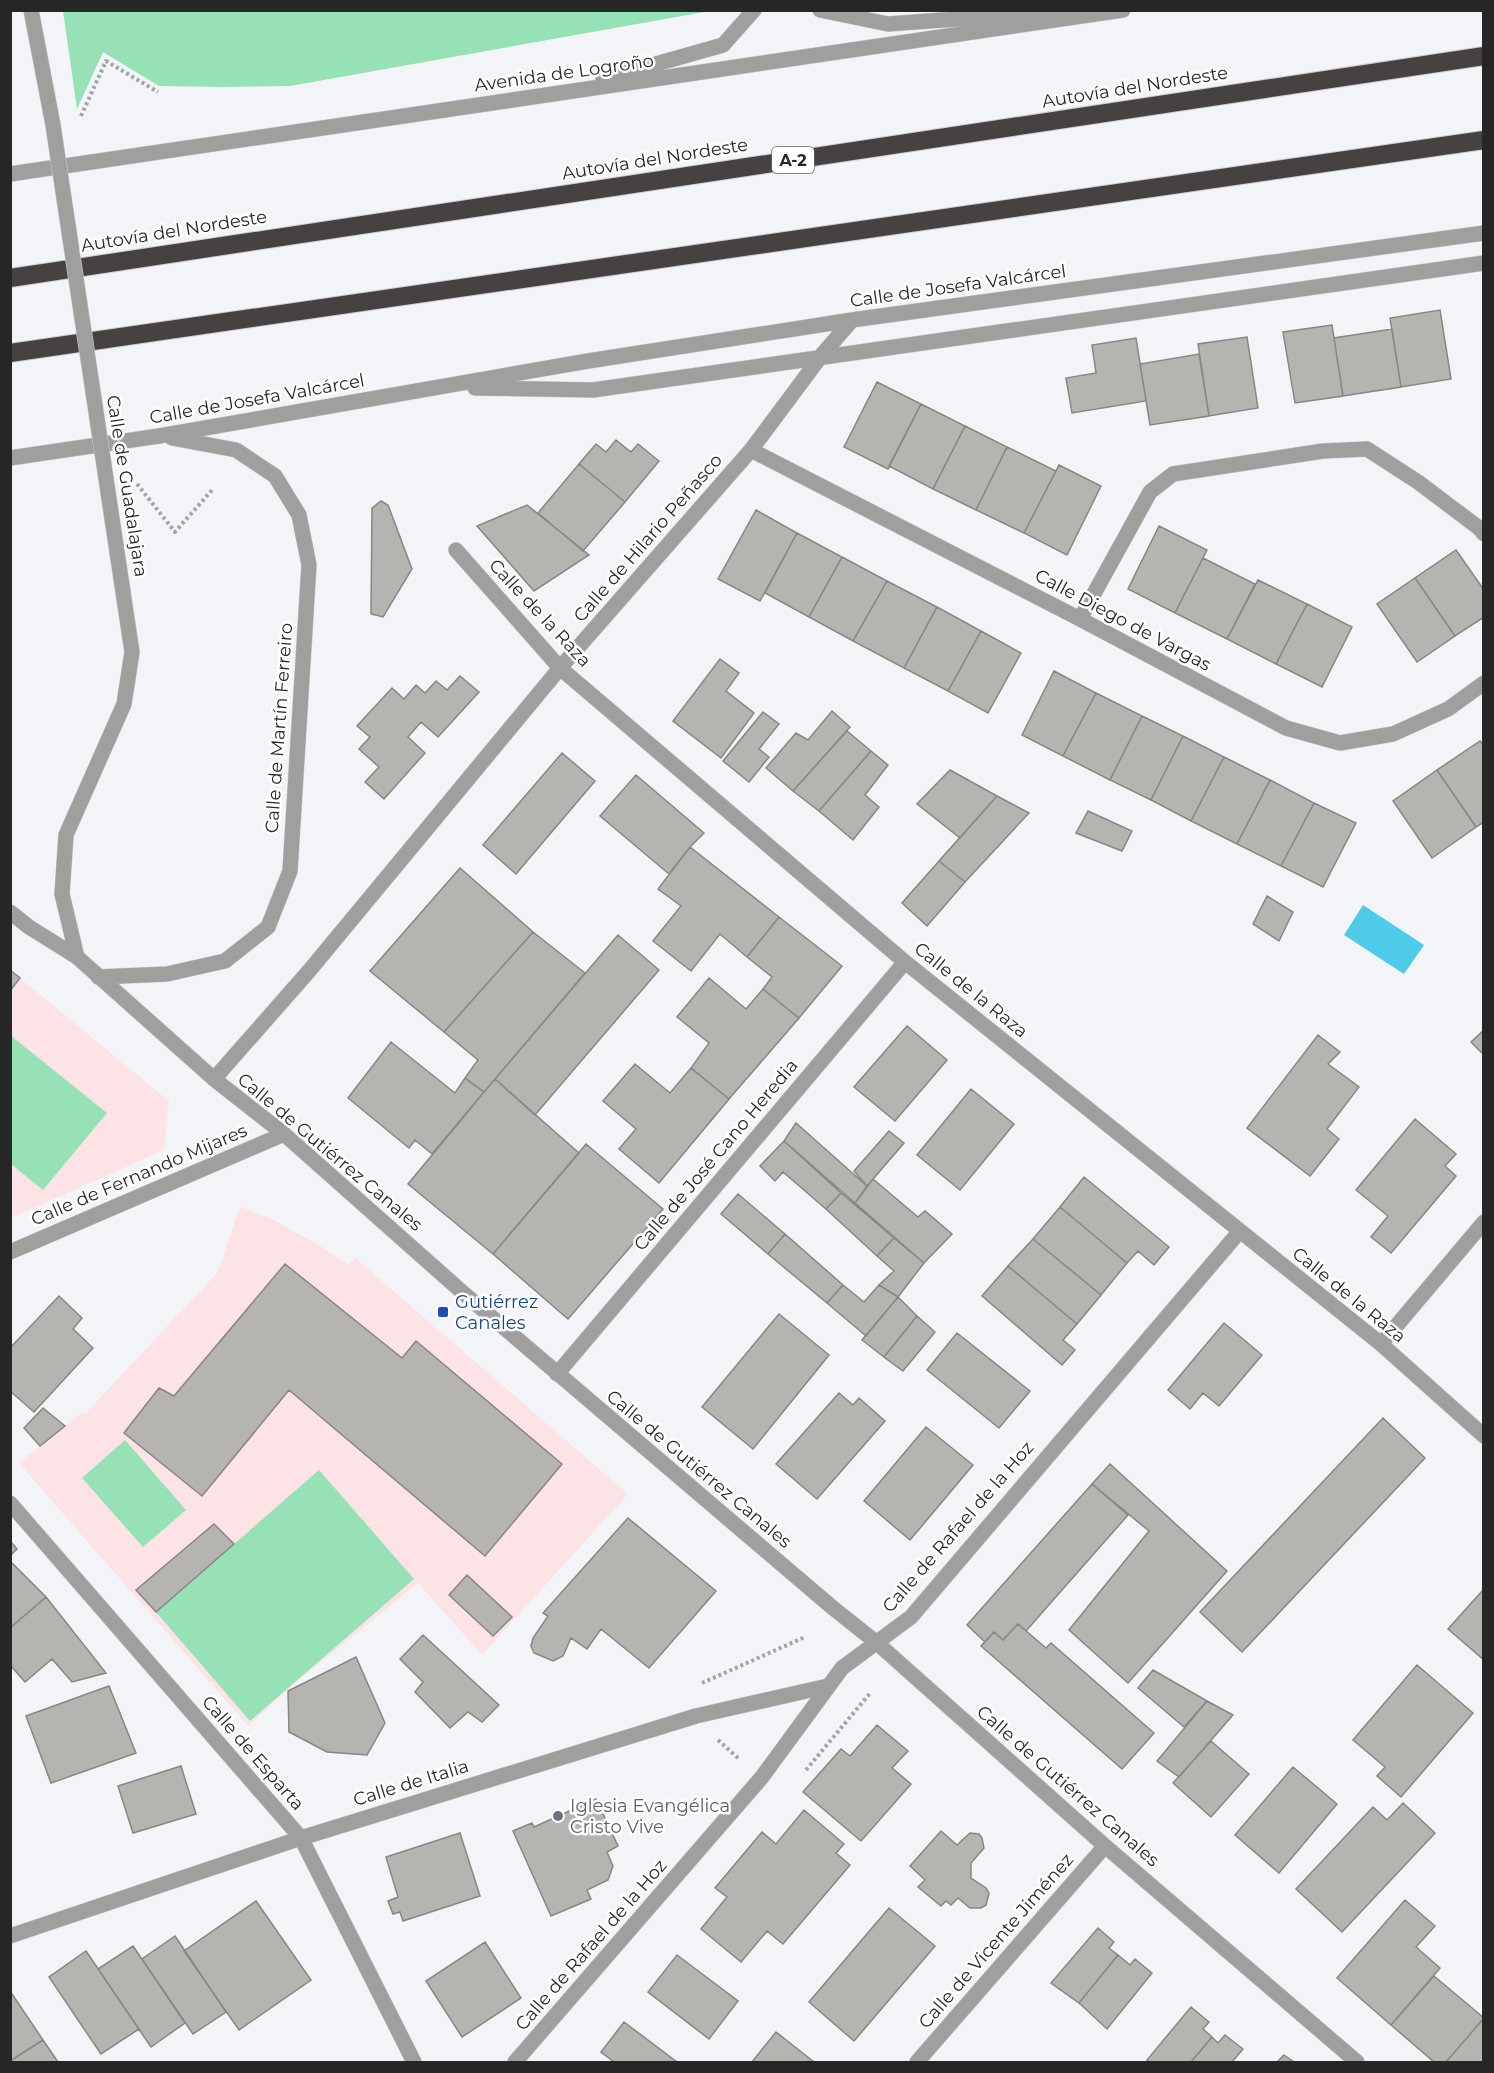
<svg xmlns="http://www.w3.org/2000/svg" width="1494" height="2073" viewBox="0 0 1494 2073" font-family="Montserrat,sans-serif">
<rect width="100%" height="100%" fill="#f2f4f7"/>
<path fill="#fde2e6" d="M10 970 169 1101 164 1150 11 1218Z
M240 1207 270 1218 322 1247 348 1265 355 1258 628 1494 482 1655 418 1583 294 1684 248 1726 19 1463 83 1412 85 1414 218 1272Z"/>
<path fill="#96e1b6" d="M63 11V10L710 11 290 86 224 87 159 86 103 52 77 109Z
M10 1035 107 1113 43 1190 11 1164Z
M125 1440 186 1510 143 1547 82 1478Z
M319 1470 414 1579 250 1721 156 1612Z"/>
<path fill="#4fcbea" d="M1363 905 1424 945 1404 974 1344 935Z"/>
<path fill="#b6b4b1" stroke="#888683" stroke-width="1.5" d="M1440 310 1451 379 1401 387 1390 318Z
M1332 325 1343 396 1295 403 1283 332Z
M1392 329 1401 387 1343 396 1334 338Z
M1247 337 1258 408 1209 416 1198 344Z
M1136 338 1146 401 1072 413 1066 378 1096 373 1092 345Z
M1199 354 1209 416 1150 425 1140 364Z
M877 382 921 404 888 469 844 447Z
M921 404 965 426 933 489 889 466Z
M965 426 1007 447 976 510 933 489Z
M616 440 631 452 638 444 659 461 625 502 579 464 596 444 606 452Z
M1007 447 1056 471 1024 533 976 510Z
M579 464 625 502 583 551 538 513Z
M1059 465 1101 486 1067 555 1024 533Z
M381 501 388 505 412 569 383 617 371 614 372 508Z
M527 505 589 555 534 591 477 526Z
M756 510 797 533 760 601 718 579Z
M1159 526 1207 550 1175 613 1128 589Z
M797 533 842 557 809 617 765 593Z
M1456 550 1484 590V617L1455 636 1415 578Z
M842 557 887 581 853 641 809 617Z
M1203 558 1255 584 1227 639 1175 613Z
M1415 578 1455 636 1417 662 1377 604Z
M1258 580 1307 604 1276 664 1227 639Z
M887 581 937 607 904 668 853 641Z
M1307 604 1352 627 1322 687 1276 664Z
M937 607 981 631 948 691 904 668Z
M981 631 1021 653 988 713 948 691Z
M720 659 739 673 726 691 754 713 721 758 673 721Z
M1054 671 1096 693 1063 756 1022 735Z
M460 676 479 692 438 737 421 722 408 737 425 753 384 799 365 782 379 767 359 749 370 737 357 726 392 688 404 699 416 685 425 693 436 681 447 690Z
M1096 693 1142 716 1110 780 1063 756Z
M832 711 850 727 793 791 766 768 796 733 808 740Z
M763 712 779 724 759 749 769 757 749 782 723 761Z
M1142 716 1183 736 1151 800 1110 780Z
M847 731 871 751 819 811 793 791Z
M1183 736 1224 757 1191 821 1151 800Z
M1480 741 1484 746V822L1476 827 1437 770Z
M871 751 888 765 865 795 879 807 853 840 819 811Z
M562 753 595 781 516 874 483 845Z
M1224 757 1270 780 1237 844 1191 821Z
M950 770 997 796 960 838 917 804Z
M1437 770 1476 827 1432 858 1393 801Z
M636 775 704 833 690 847 669 874 600 816Z
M1270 780 1314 803 1281 866 1237 844Z
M997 796 1029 813 965 882 939 861Z
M1314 803 1356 823 1323 887 1281 866Z
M1088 811 1132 831 1122 851 1076 833Z
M690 847 779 917 747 957 720 934 691 971 653 941 681 906 658 889Z
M939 861 965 882 927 926 902 903Z
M460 868 533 932 444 1032 370 971Z
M1267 896 1293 912 1279 941 1253 924Z
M779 917 842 966 799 1018 763 989 772 977 747 957Z
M533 932 585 973 484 1092 465 1078 478 1060 444 1032Z
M618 935 659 970 535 1115 495 1079Z
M10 970 20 978 10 991Z
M709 978 746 1009 763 989 799 1018 729 1099 691 1068 709 1043 677 1017Z
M907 1026 947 1060 895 1121 854 1087Z
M1484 1030V1055L1471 1042Z
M1318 1035 1340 1052 1328 1064 1359 1087 1327 1129 1339 1139 1310 1176 1247 1128Z
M391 1042 455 1093 465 1078 484 1092 432 1154 415 1140 409 1148 348 1098Z
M635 1064 670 1093 691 1068 729 1099 659 1183 619 1149 636 1129 603 1101Z
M495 1079 579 1153 493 1254 408 1184Z
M971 1089 1014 1124 960 1190 917 1155Z
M1415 1119 1456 1154 1445 1166 1456 1176 1391 1253 1371 1237 1388 1216 1356 1190Z
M796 1123 867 1186 855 1203 784 1141Z
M889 1131 904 1143 867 1186 854 1171Z
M784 1141 841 1193 826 1209 783 1172 775 1181 760 1166Z
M586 1144 663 1209 568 1319 493 1254Z
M1084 1177 1169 1247 1154 1265 1138 1251 1127 1263 1060 1207Z
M873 1179 918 1217 925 1211 952 1234 924 1263 855 1203Z
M841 1193 894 1238 877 1256 826 1209Z
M738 1194 785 1234 768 1254 721 1214Z
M1060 1207 1127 1263 1101 1295 1033 1239Z
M785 1234 843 1285 827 1303 768 1254Z
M894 1238 924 1263 898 1297 879 1285 894 1271 877 1256Z
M1033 1239 1101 1295 1077 1324 1008 1266Z
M285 1264 402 1358 416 1341 562 1464 485 1556 289 1390 202 1496 124 1433 159 1388 174 1396Z
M1008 1266 1077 1324 1063 1340 1075 1350 1062 1365 982 1296Z
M843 1285 864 1302 879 1285 898 1297 866 1336 827 1303Z
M59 1296 82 1318 73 1329 93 1348 34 1412 10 1391V1348Z
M898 1297 917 1316 884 1357 862 1340Z
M779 1314 829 1355 753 1449 702 1407Z
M917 1316 935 1332 903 1371 884 1357Z
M1224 1323 1262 1355 1219 1406 1203 1393 1190 1409 1168 1390Z
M957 1333 1030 1391 999 1428 927 1370Z
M839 1393 853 1405 859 1398 885 1421 817 1499 776 1464Z
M43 1408 65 1426 40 1446 24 1428Z
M1383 1418 1425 1458 1242 1652 1200 1612Z
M926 1427 973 1465 910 1540 864 1501Z
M1110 1464 1227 1571 1128 1683 1069 1630 1149 1531 1092 1484Z
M1092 1484 1128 1515 1026 1631 1018 1624 1003 1640 994 1632 985 1642 967 1625Z
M628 1518 716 1591 649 1668 601 1629 587 1649 571 1638 563 1656 553 1661 534 1653 531 1646 533 1638 548 1616 543 1613Z
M214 1524 234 1544 156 1612 136 1590Z
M10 1541 17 1549 10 1556Z
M10 1561 46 1597 10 1628Z
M467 1575 512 1617 493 1636 449 1595Z
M1484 1589V1660L1448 1629Z
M46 1597 106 1673 72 1682 52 1659 25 1682 10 1665V1628Z
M1018 1624 1046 1648 1051 1643 1154 1733 1122 1769 981 1646 994 1632 1003 1640Z
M423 1635 499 1705 482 1722 468 1712 450 1728 415 1692 423 1682 400 1659Z
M356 1657 385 1723 367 1755 327 1752 289 1732 288 1691Z
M1417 1665 1473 1713 1401 1797 1377 1776 1385 1767 1353 1740Z
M1153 1670 1207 1701 1184 1727 1138 1688Z
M109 1686 136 1753 51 1783 26 1716Z
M1207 1701 1233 1715 1179 1777 1157 1761Z
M877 1725 908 1751 892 1768 911 1784 861 1841 803 1792 841 1749 850 1756Z
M1211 1741 1249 1774 1211 1817 1173 1783Z
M181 1766 196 1814 133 1833 118 1786Z
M1293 1767 1337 1804 1279 1873 1235 1835Z
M596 1799 618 1846 607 1852 613 1866 608 1880 587 1890 591 1899 551 1916 513 1831 532 1823 534 1827Z
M1403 1803 1435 1833 1342 1932 1296 1889 1373 1807 1387 1820Z
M804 1810 844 1844 836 1853 850 1865 783 1944 767 1931 741 1962 701 1929 727 1897 715 1888 762 1832 776 1844Z
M941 1831 957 1845 970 1833 979 1834 982 1838 984 1848 971 1863V1878L986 1888 989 1893 986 1905 981 1908H970L958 1898 951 1905 946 1901 941 1906 918 1887 925 1880 910 1866Z
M460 1833 480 1896 403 1921 400 1912 393 1914 388 1901 398 1897 386 1857Z
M1405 1900 1435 1926 1416 1947 1440 1968 1391 2025 1337 1978Z
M256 1901 311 1980 239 2030 184 1951Z
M889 1908 935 1946 854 2041 809 2002Z
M1098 1928 1114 1942 1109 1948 1118 1955 1079 2003 1051 1983Z
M175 1936 226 2012 193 2034 142 1959Z
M485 1942 521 1998 462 2037 426 1981Z
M133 1946 185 2023 151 2047 98 1969Z
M86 1951 139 2029 101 2054 49 1977Z
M677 1955 738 2001 709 2039 648 1992Z
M1118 1955 1130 1965 1135 1959 1152 1973 1107 2029 1079 2003Z
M1434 1976 1484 2018 1446 2062H1434L1391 2025Z
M10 1991 43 2040 10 2061Z
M1191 2007 1209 2022 1203 2029 1212 2037 1191 2062H1150L1147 2060Z
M1484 2018V2062H1446Z
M624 2022 677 2062H614L601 2052Z
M776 2032 814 2062H752Z
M1225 2035 1243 2049 1232 2062H1191L1212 2037 1218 2043Z
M43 2040 58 2062H10V2061Z
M1284 2055 1294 2062H1277Z"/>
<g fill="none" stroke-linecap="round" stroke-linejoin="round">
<defs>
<path id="street" d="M31 10 53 125
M820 10 888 24 1051 12
M603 79 723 45 754 10
M10 174 1123 10
M475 388 593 390 1484 263
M751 450 1080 619 1286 728 1340 743 1393 734 1448 709 1484 683
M10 458 159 436 588 361 852 320 1484 233
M456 550 560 668 905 962 1381 1344 1484 1436
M1080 619 1150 492 1173 474 1323 451 1367 449 1418 482 1479 528 1484 534
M10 912 29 927 77 957 214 1079 284 1134 461 1291 833 1608 877 1643 1105 1846 1357 2062
M77 957 62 894 66 835 124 704 132 652 108 492
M98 977 167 974 225 961 268 927 290 871 309 565 299 515 275 476 236 450 172 438
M214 1079 309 971 560 668 751 450 821 356 852 320
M10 1252 284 1134
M1381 1344 1484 1222
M557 1374 905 962
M10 1503 301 1838 414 2062
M10 1936 301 1838 696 1716 828 1686
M515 2062 762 1777 842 1668 911 1617 1240 1231
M917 2062 1105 1846"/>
<path id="highway" d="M10 278 1484 56
M10 353 1484 140"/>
</defs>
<use href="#street" stroke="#cdcfd2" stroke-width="16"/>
<use href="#highway" stroke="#cdcfd2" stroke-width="20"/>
<path stroke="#a2a4a6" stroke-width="4" stroke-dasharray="3 3" stroke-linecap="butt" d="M81 116 106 61 158 92
M137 484 175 532 213 489
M702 1683 805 1637
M718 1740 739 1759
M806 1770 871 1692"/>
<use href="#street" stroke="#a19f9e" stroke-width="15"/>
<use href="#highway" stroke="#464241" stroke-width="18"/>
<defs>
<path id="street-bridge" d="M53 125 108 492"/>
</defs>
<use href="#street-bridge" stroke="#cdcfd2" stroke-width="16" stroke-linecap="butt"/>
<use href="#street-bridge" stroke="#a19f9e" stroke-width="15"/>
</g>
<rect fill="#1a4fb4" stroke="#fff" stroke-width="2" x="437" y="1306" width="12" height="12" rx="3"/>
<circle fill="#6b7280" stroke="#fff" stroke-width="2" cx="558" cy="1816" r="6"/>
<g text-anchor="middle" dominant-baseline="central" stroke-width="5" stroke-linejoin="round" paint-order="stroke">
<rect fill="#fff" stroke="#676768" stroke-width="1.5" x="772" y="147" width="42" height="26" rx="4.5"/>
<g font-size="16" font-weight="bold" fill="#262627">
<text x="793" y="160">A-2</text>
</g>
<g font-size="18" fill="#262627" stroke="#fff">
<text transform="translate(564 73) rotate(-8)">Avenida de Logroño</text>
<text transform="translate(1135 87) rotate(-9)">Autovía del Nordeste</text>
<text transform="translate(655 159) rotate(-9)">Autovía del Nordeste</text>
<text transform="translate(174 231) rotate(-9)">Autovía del Nordeste</text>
<text transform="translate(958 286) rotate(-8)">Calle de Josefa Valcárcel</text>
<text transform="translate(257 399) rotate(-10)">Calle de Josefa Valcárcel</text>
<text transform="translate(127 486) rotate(81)">Calle de Guadalajara</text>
<text transform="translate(648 538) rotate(-49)">Calle de Hilario Peñasco</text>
<text transform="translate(540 613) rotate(47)">Calle de la Raza</text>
<text transform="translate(1123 620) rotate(28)">Calle Diego de Vargas</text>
<text transform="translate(279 728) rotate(-86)">Calle de Martín Ferreiro</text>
<text transform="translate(971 990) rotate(39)">Calle de la Raza</text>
<text transform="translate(330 1152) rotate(40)">Calle de Gutiérrez Canales</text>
<text transform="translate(716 1155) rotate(-50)">Calle de José Cano Heredia</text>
<text transform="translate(139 1175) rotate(-23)">Calle de Fernando Mijares</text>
<text transform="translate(1349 1295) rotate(39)">Calle de la Raza</text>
<text transform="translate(699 1469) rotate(40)">Calle de Gutiérrez Canales</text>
<text transform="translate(958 1527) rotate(-49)">Calle de Rafael de la Hoz</text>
<text transform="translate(253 1753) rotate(49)">Calle de Esparta</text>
<text transform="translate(411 1783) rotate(-17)">Calle de Italia</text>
<text transform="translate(1068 1786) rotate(41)">Calle de Gutiérrez Canales</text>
<text transform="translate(996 1941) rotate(-49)">Calle de Vicente Jiménez</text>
<text transform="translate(591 1945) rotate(-49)">Calle de Rafael de la Hoz</text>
</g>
<g font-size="18" fill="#164399" stroke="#fff" text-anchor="start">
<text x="455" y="1302">Gutiérrez<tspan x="455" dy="21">Canales</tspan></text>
</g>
<g font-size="18" fill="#5b616d" stroke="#fff" text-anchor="start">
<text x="570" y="1806">Iglesia Evangélica<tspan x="570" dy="21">Cristo Vive</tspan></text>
</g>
</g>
<rect width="1494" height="2073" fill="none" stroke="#262627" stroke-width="24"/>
</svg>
